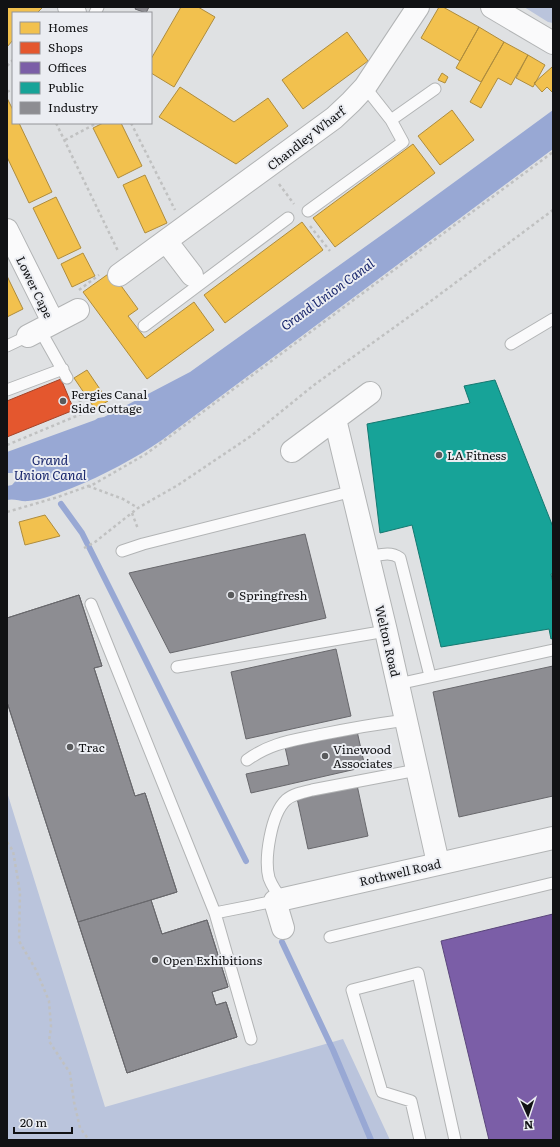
<svg xmlns="http://www.w3.org/2000/svg" width="560" height="1147" viewBox="0 0 560 1147" font-family="Literata,serif">
<rect width="100%" height="100%" fill="#dfe1e3"/>
<path fill="#bac4dc" d="M524 7H553V23L548 22Z
M7 792 105 1107 343 1039 390 1140H7Z"/>
<path fill="#98a8d4" d="M553 110V149L162 440C134 459 104 475 72 488 58 493 43 500 28 501 21 502 14 498 7 500V486L12 485 20 476 15 473H7V452L95 420 98 418 104 417 190 372 397 224Z"/>
<path fill="#f2c14e" stroke="#ae8c3d" d="M7 7H43L37 13H13V40L7 47Z
M181 7H198L215 17 174 87 151 73V59Z
M439 7H443L479 27 460 61 421 38Z
M479 27 504 42 481 82 456 68Z
M347 32 368 61 303 109 282 80Z
M504 42 528 55 511 85 498 78 481 108 470 102Z
M528 55 545 65 533 87 516 78Z
M552 67 553 68V93L547 87 542 92 534 83Z
M442 73 448 77 445 83 438 80Z
M180 87 234 122 268 98 288 126 236 164 159 117Z
M7 98 13 110V123H19L52 192 29 203 7 157Z
M452 110 474 140 440 165 418 136Z
M103 123H121L142 166 118 178 93 128Z
M413 144 435 173 335 247 313 218Z
M145 175 167 223 145 233 123 185Z
M56 197 81 248 58 259 33 208Z
M302 222 323 250 225 323 204 295Z
M83 253 95 276 72 287 61 264Z
M111 272 138 309 128 316 145 338 194 302 214 330 147 379 83 292Z
M7 276 23 309 7 317Z
M87 370 108 401 95 409 74 378Z
M45 515 60 536 25 545 19 522Z"/>
<path fill="#e4572e" stroke="#a54226" d="M61 379 74 410 7 437V401Z"/>
<path fill="#7b5ea7" stroke="#5b477b" d="M553 914V1140H489L441 941Z"/>
<path fill="#17a398" stroke="#157870" d="M495 380 553 527V574H551L553 583V638L551 639 549 629 441 647 412 525 380 533 367 424 470 403 464 386Z"/>
<path fill="#8d8d92" stroke="#68686c" d="M136 7H149L146 13 135 9Z
M305 534 326 618 170 653 129 573Z
M79 595 102 666 94 668 135 796 145 793 177 892 78 922 7 702V618Z
M79 595 102 666 94 668 135 796 145 793 177 892 151 900 162 934 207 920 228 987 212 992 216 1005 226 1002 237 1037 127 1073 7 702V618Z
M336 649 351 716 246 739 231 672Z
M553 666V796L459 817 433 692Z
M357 731 365 767 251 793 246 774 289 765 285 747Z
M357 785 368 836 308 849 297 798Z
M151 900 162 934 207 920 228 987 212 992 216 1005 226 1002 237 1037 127 1073 78 922Z"/>
<g fill="none" stroke-linecap="round" stroke-linejoin="round">
<path stroke="#98a8d4" stroke-width="6" d="M61 504 82 533 246 861
M282 942 333 1050 371 1140"/>
<defs>
<path id="service" d="M95 13 98 7
M391 120 435 89
M308 211 403 142 391 120 365 87
M144 326 288 218
M40 330 67 378
M511 344 553 319
M7 346 28 336
M7 390 63 369
M122 551 143 544 353 491
M369 557C380 555 390 551 400 558L430 676
M91 604 215 913 251 1039
M177 667 386 631
M398 684 553 650
M247 760C271 743 290 741 318 735 347 729 376 724 406 720
M282 899C276 892 272 886 269 878 264 859 271 814 286 800 293 794 303 792 312 790L417 770
M215 913 275 901
M330 937 553 883
M420 1140 411 1101 382 1092 352 990 418 973 455 1140"/>
<path id="minor" d="M69 7 75 13
M7 230 53 322
M166 241 192 275
M119 275 334 118 351 102 365 87 418 7
M28 336 78 310
M335 419 386 631 438 863
M292 451 370 393
M283 928 275 901 553 838"/>
<path id="tertiary" d="M492 7 553 43"/>
</defs>
<use href="#service" stroke="#b2b4b5" stroke-width="13"/>
<use href="#minor" stroke="#b2b4b5" stroke-width="24"/>
<use href="#tertiary" stroke="#b2b4b5" stroke-width="24"/>
<path stroke="#c0c1c1" stroke-width="2.5" stroke-dasharray="3 3" stroke-linecap="butt" d="M7 66 13 60
M7 92 13 89
M56 123 118 251
M131 123 175 210
M65 140 97 123
M279 184 294 204
M310 226 330 251
M79 290 99 275
M7 445 86 412 74 391
M88 486 123 499 138 508
M7 512 58 497 94 484 146 454 553 152
M132 513 138 529
M84 548 95 542 138 508 178 485 251 436 314 385 435 298 553 210
M7 842 13 851 20 892 19 941 36 970 49 1001 51 1027 49 1041 70 1073 74 1102 80 1128 89 1140"/>
<use href="#service" stroke="#fafafb" stroke-width="11"/>
<use href="#minor" stroke="#fafafb" stroke-width="22"/>
<use href="#tertiary" stroke="#fafafb" stroke-width="22"/>
</g>
<g fill="#595a5c" stroke="#ebedf2" stroke-width="1.5">
<circle cx="63" cy="401" r="4"/>
<circle cx="439" cy="455" r="4"/>
<circle cx="231" cy="595" r="4"/>
<circle cx="70" cy="747" r="4"/>
<circle cx="325" cy="756" r="4"/>
<circle cx="155" cy="960" r="4"/>
</g>
<g text-anchor="middle" dominant-baseline="central" stroke-width="4" stroke-linejoin="round" paint-order="stroke">
<g font-size="12" fill="#111214" stroke="#ebedf2">
<text transform="translate(306 138) rotate(-38)">Chandley Wharf</text>
<text transform="translate(35 287) rotate(64)">Lower Cape</text>
<text transform="translate(388 641) rotate(77)">Welton Road</text>
<text transform="translate(400 872) rotate(-13)">Rothwell Road</text>
</g>
<g font-size="12" fill="#111214" stroke="#ebedf2" text-anchor="start">
<text x="71" y="394">Fergies Canal<tspan x="71" dy="14">Side Cottage</tspan></text>
<text x="447" y="455">LA Fitness</text>
<text x="239" y="595">Springfresh</text>
<text x="78" y="747">Trac</text>
<text x="333" y="749">Vinewood<tspan x="333" dy="14">Associates</tspan></text>
<text x="163" y="960">Open Exhibitions</text>
</g>
<g font-size="13" font-style="italic" fill="#16246b" stroke="#ebedf2">
<text transform="translate(327 294) rotate(-36)">Grand Union Canal</text>
<text x="50" y="459">Grand<tspan x="50" dy="15">Union Canal</tspan></text>
</g>
</g>
<rect width="560" height="1147" fill="none" stroke="#111214" stroke-width="16"/>
<rect x="12" y="12" width="140" height="112" fill="#ebedf2" stroke="#949599"/>
<rect x="20" y="22" width="20" height="12" fill="#f2c14e" stroke="#949599"/>
<text x="48" y="32" font-size="12" fill="#111214">Homes</text>
<rect x="20" y="42" width="20" height="12" fill="#e4572e" stroke="#949599"/>
<text x="48" y="52" font-size="12" fill="#111214">Shops</text>
<rect x="20" y="62" width="20" height="12" fill="#7b5ea7" stroke="#949599"/>
<text x="48" y="72" font-size="12" fill="#111214">Offices</text>
<rect x="20" y="82" width="20" height="12" fill="#17a398" stroke="#949599"/>
<text x="48" y="92" font-size="12" fill="#111214">Public</text>
<rect x="20" y="102" width="20" height="12" fill="#8d8d92" stroke="#949599"/>
<text x="48" y="112" font-size="12" fill="#111214">Industry</text>
<g transform="translate(528 1115) rotate(177)" stroke="#ebedf2" stroke-width="3" paint-order="stroke">
<path d="M0-3L7 15L0 10L-7 15Z" fill="#111214"/>
<text y="-6" font-size="11" font-weight="bold" text-anchor="middle" fill="#111214">N</text>
</g>
<path d="M14 1127v6h58v-6" fill="none" stroke="#111214" stroke-width="2"/>
<text x="20" y="1127" font-size="12" fill="#111214" stroke="#ebedf2" stroke-width="3" paint-order="stroke">20 m</text>
</svg>
